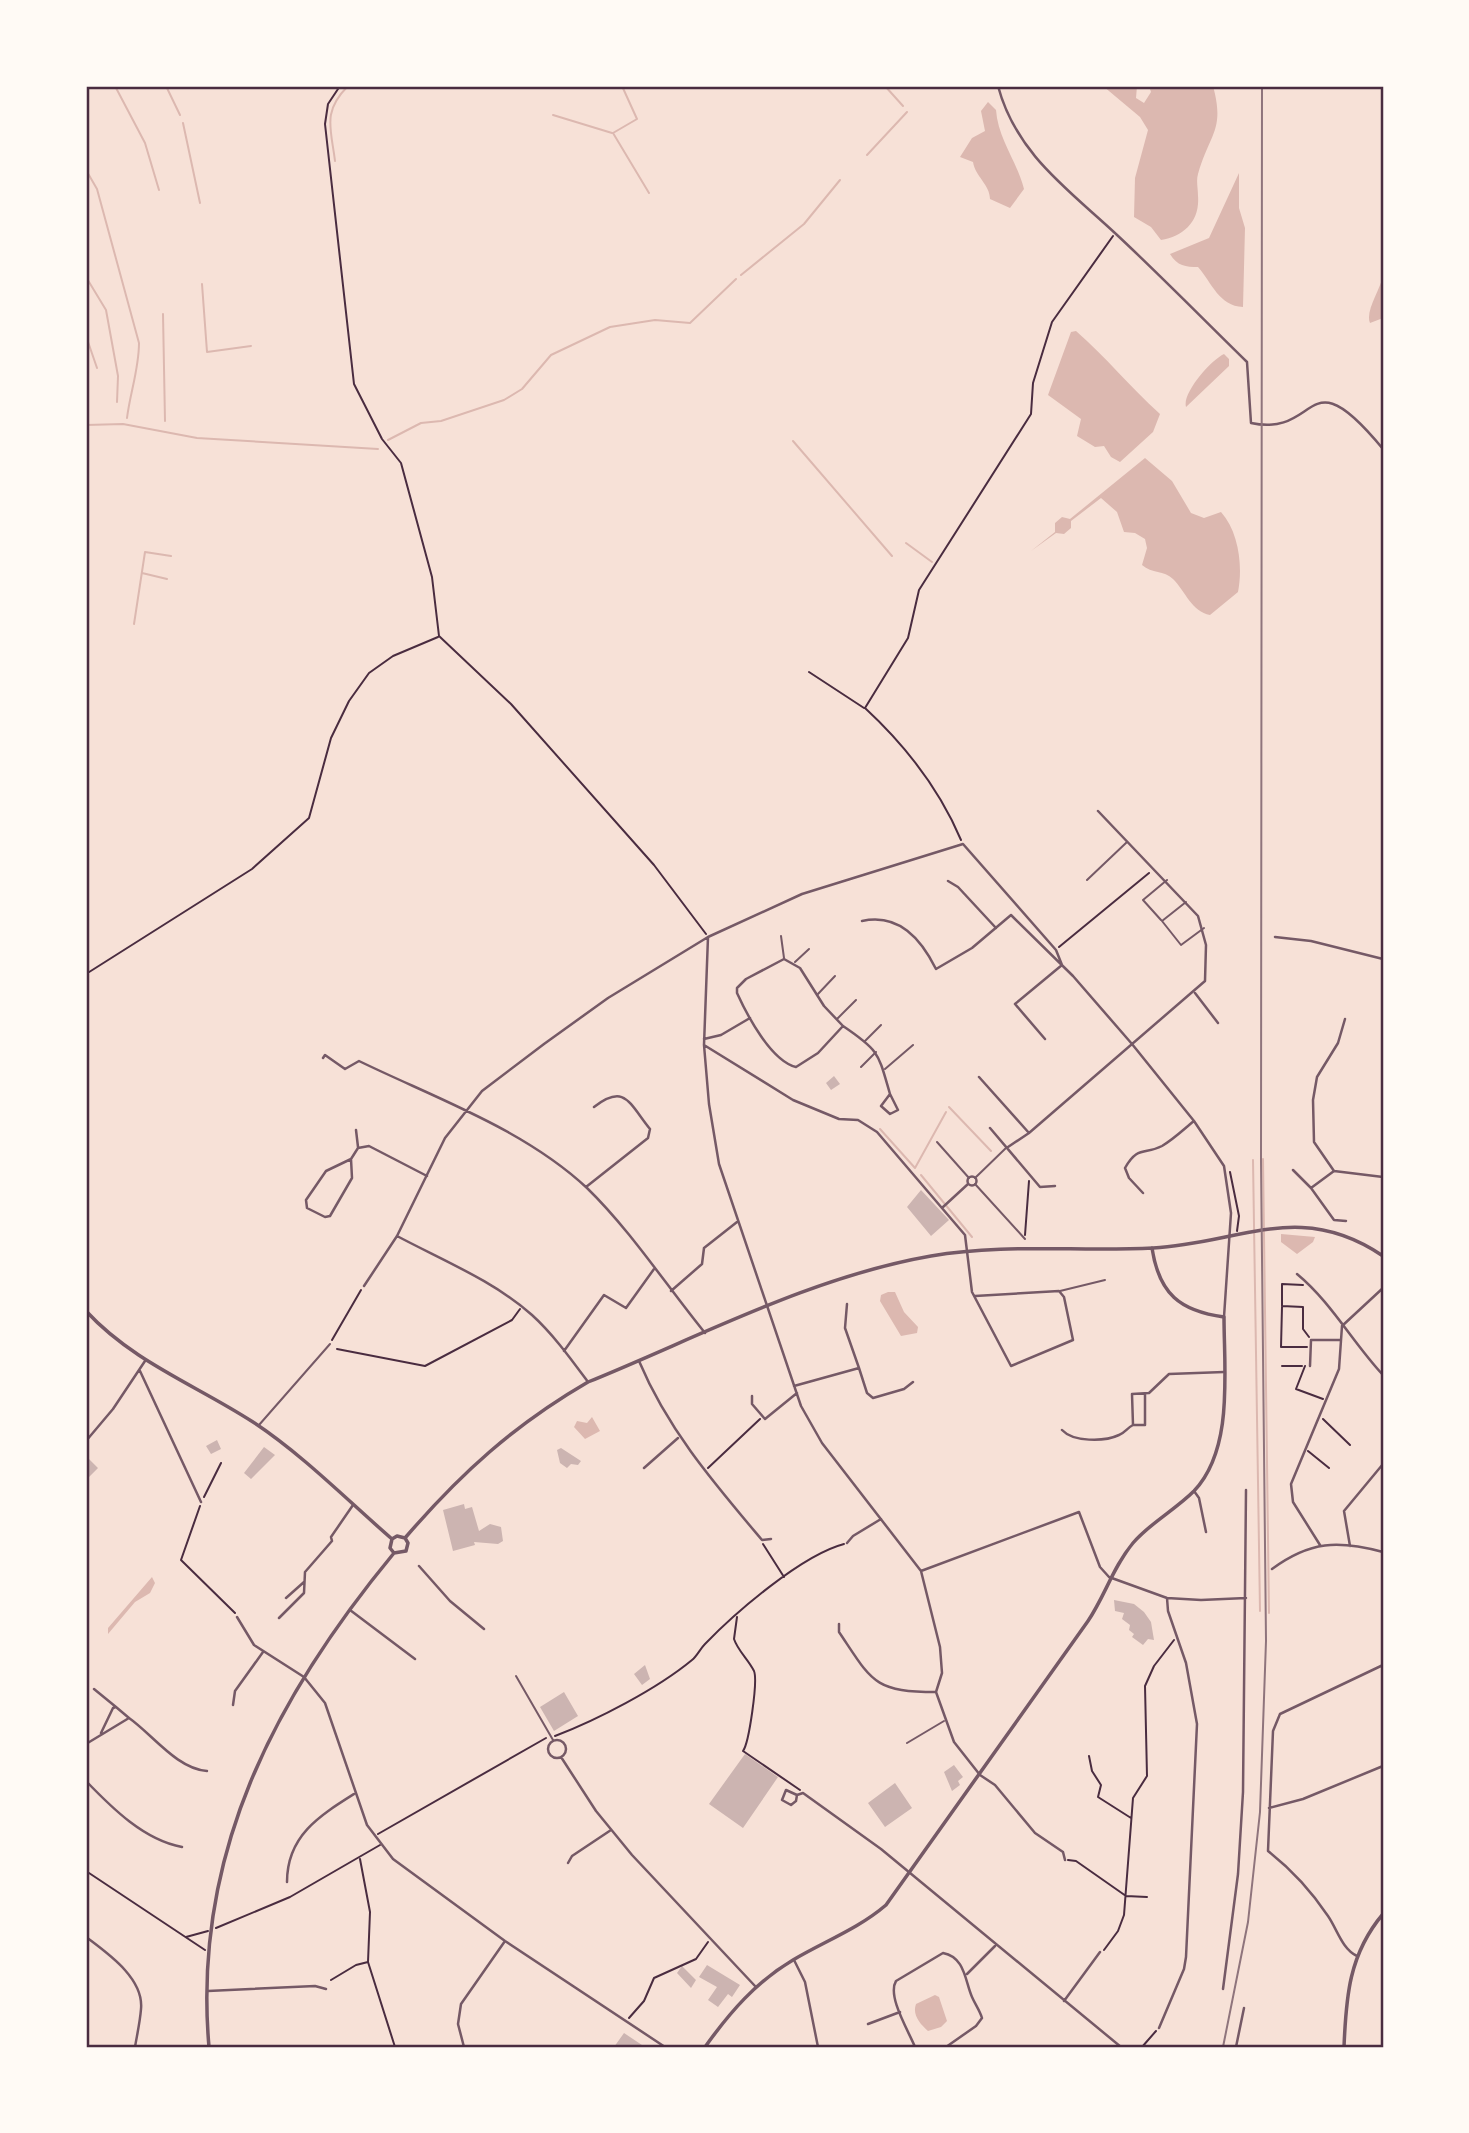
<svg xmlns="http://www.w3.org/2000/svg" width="1469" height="2133" viewBox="0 0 1469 2133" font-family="Figtree,sans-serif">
<rect width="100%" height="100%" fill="#f7e1d7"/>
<path fill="#dcb8b0" d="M1103 86H1137L1136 98 1144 103 1151 92 1149 86H1213C1225 130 1210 133 1198 174 1196 181 1198 188 1198 196 1200 221 1184 236 1161 240L1151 227 1134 217 1135 178 1148 130 1140 117Z
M988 102 996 110C998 139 1017 161 1024 189L1010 208 990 199C990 185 975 176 973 162L960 157 972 138 985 131 981 111Z
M1239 173V208L1245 228 1243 307C1219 306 1212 283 1198 267 1186 267 1177 266 1170 254L1209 238Z
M1383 276V318L1370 323C1365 311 1380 290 1383 276Z
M1076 331C1106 357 1130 387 1160 414L1153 432 1120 462 1111 457 1104 446 1095 447 1077 436 1081 419 1048 395 1071 332Z
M1224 354 1229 359V366L1186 407C1182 393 1211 360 1224 354Z
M1145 458 1172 481 1191 513 1204 518 1221 512C1239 532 1243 567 1238 592L1210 615C1192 612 1185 591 1173 579 1164 570 1152 574 1142 565L1147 548 1145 539 1135 533 1124 532 1117 512 1101 498 1071 521V528L1064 534 1056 533 1031 551 1055 532V523L1062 517 1070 519Z
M1281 1234 1315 1237 1313 1242 1297 1254 1281 1242Z
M888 1292H895L904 1312 918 1327 917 1333 901 1336 880 1301 881 1295Z
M592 1417 600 1431 585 1439 574 1427 577 1421 587 1423Z
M152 1577 155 1583 150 1593 135 1602 108 1634V1628Z
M935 1995 939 1997 947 2021 941 2027 928 2031C920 2024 912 2015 916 2004Z"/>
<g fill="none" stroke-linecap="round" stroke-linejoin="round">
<path stroke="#dcb8b0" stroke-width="2" d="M115 86 145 143 159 190
M166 86 180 115
M622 86 637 119 613 133 649 193
M885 86 903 106
M553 115 612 133
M183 123 200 203
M867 155 907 112
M335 161C331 128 322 112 348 86
M86 170 97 189 139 343C139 369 130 393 127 418
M741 275 804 224 840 180
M86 277 106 310 118 376 117 402
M202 284 207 352 251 346
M163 314 165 421
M86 336 97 368
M86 425 123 424 197 438 378 449
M388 440 421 423 441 421 504 400 522 389 551 355 610 327 655 320 690 323 736 279
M793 441 892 556
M906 543 932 562
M142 573 167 579
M134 624 145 552 171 556
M949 1107 991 1151
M880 1129 915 1168 946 1112
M1263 1159 1269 1613
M1253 1160 1260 1611
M921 1175 972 1237"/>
</g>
<path fill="#ccb4b1" d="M834 1076 840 1084 831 1090 826 1083Z
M921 1190 949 1220 931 1236 907 1207Z
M217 1440 221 1449 211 1454 206 1446Z
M264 1447 275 1455 251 1479 244 1473Z
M561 1448 581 1461 578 1465 571 1464 567 1468 560 1463 557 1450Z
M89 1459 98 1468 86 1480V1462Z
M464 1504 465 1509 472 1507 479 1531 490 1524 501 1527 503 1541 498 1544 474 1542 475 1545 453 1551 443 1510Z
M1114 1600 1134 1604 1144 1612 1151 1622 1154 1640 1148 1639 1143 1645 1132 1637 1134 1634 1129 1630 1130 1625 1122 1619 1124 1613 1115 1611Z
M645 1665 650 1679 642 1685 634 1674Z
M564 1692 578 1716 554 1731 540 1707Z
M745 1754 778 1777 743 1828 709 1804Z
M954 1765 963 1777 958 1781 960 1785 952 1791 944 1772Z
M895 1783 912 1808 885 1827 868 1803Z
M707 1965 740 1985 732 1997 728 1994 718 2007 708 2000 717 1987 699 1977Z
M682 1966 696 1980 691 1988 677 1973Z
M624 2033 645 2047H614Z"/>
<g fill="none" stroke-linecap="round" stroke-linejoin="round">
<path stroke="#4a2c40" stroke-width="2" d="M338 86V89L328 104 325 124 354 384 382 439 401 463 432 577 439 636 511 704 654 865 706 934
M809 672 864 708
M961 840C939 788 906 746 865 708L908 638 919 590 1031 414 1033 383 1052 322 1113 236
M1059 947 1149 873
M86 974 252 869 309 818 331 738 349 701 369 673 393 656 438 637
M1230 1172 1239 1216 1237 1231
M1025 1235 1029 1181
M1303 1285 1282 1284V1306L1303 1307V1329L1309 1337
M1282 1307 1281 1347H1307
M332 1340 361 1290
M337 1349 425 1366 512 1320 520 1309
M1282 1366H1302
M1305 1366 1296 1389 1323 1399
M1323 1419 1350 1445
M1308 1451 1329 1468
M708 1468 760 1419
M204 1497 221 1463
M200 1506 181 1560 235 1613
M763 1544 784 1577
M737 1617 734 1639C738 1651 748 1659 754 1671 758 1681 749 1743 743 1751L800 1790
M555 1736C597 1720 657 1689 692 1660 697 1656 700 1649 705 1644 736 1612 802 1555 844 1544
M1089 1756 1092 1771 1101 1785 1098 1797 1131 1818
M378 1834 546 1738
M360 1859 370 1912 368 1962 395 2047
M1068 1860 1076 1861 1126 1896 1147 1897
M86 1871 205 1950
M216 1928 290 1897 380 1845
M186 1937 208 1931
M1104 1950 1118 1931 1124 1915 1133 1798 1147 1776 1145 1686 1154 1666 1174 1640
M331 1980 356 1965 368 1962
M629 2018 644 2001 654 1978 696 1959 708 1942
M1142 2047 1156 2031"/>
<path stroke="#755966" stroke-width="2" d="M1087 880 1127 842
M1186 902 1162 921 1181 945 1204 928
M1161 920 1143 900 1167 880
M781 936 784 958
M795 962 809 949
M817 995 835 976
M837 1019 856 1000
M865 1041 881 1025
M861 1067 876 1052
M885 1069 913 1045
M937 1142 969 1178
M975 1178 1007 1147
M975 1184 1025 1239
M1060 1291 1105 1280
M259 1425 330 1344
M516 1676 553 1740
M907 1743 944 1721"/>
<path stroke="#755966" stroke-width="2.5" d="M998 86C1016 154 1069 190 1116 234 1161 276 1204 320 1247 362L1251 423C1321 438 1304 353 1383 449
M948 881 958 887 996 928
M862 921C899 913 921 939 936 969L972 948 1011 915 1073 976 1132 1044 1194 1121 1224 1166 1231 1213 1224 1317
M708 937 704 1045 709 1104 719 1164 801 1406 822 1443 921 1571 940 1647 942 1673 936 1692 954 1742 980 1775 995 1785 1035 1833 1063 1852 1065 1860
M1275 937 1311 941 1383 959
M784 959 800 968 824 1006 843 1026 818 1053 796 1067C771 1061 747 1015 737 993V988L746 979Z
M1195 993 1218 1023
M1345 1019 1338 1043 1317 1077 1313 1100 1314 1142 1334 1171 1383 1177
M843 1026C880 1051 878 1053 890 1094L881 1106 890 1114 898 1110 890 1094
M704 1039 721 1035 750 1018
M1045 1039 1015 1004 1062 965
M704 1045 793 1100 839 1119 858 1120 877 1132 965 1235 972 1292 1011 1366 1073 1340 1064 1297 1059 1291 975 1296
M323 1058 325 1055 345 1069 359 1061C435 1098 524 1129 587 1188 631 1231 666 1285 705 1333
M979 1077 1029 1133
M990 1128 1040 1187 1055 1186
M356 1130 358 1147
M1008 1147 1029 1133 1205 981 1206 945 1198 916 1098 811
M351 1159 352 1178 330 1216 325 1217 307 1208 306 1200 326 1171 351 1159 358 1148 369 1146 427 1176
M1293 1170 1311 1188
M1334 1171 1311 1188 1334 1220 1346 1221
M967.5 1181a4.5 4.5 0 1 1 9 0a4.5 4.5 0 1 1-9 0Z
M586 1187 648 1138 650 1129C629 1103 625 1083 594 1107
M1143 1193 1129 1178 1125 1168C1138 1145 1145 1155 1162 1146 1174 1139 1184 1129 1194 1121
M943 1207 968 1184
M397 1236C442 1260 494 1281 532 1315 553 1334 571 1359 588 1382
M1297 1274C1331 1302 1353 1343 1383 1375
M364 1286 397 1236 445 1138 482 1091 544 1044 608 998 708 937 802 894 963 844 1056 950 1062 965
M671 1291 702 1264 704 1248 737 1222
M847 1304 845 1328 859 1368
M1342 1326 1383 1288
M564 1351 604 1295 626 1308 654 1269
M639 1361C668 1430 714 1483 762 1540L771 1539
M1310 1366 1311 1340H1341
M140 1371 201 1502
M794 1386 859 1368 867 1393 873 1398 904 1389 913 1382
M752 1396V1404L765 1419 797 1393
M1133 1425H1145V1394
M1062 1430C1073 1442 1104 1442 1119 1435 1125 1433 1127 1428 1133 1425L1132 1394 1149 1393 1169 1374 1224 1372
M86 1441 113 1409 145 1361
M644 1468 678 1438
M1194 1491 1199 1498 1206 1532
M847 1543 853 1536 881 1519
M1320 1545 1293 1502 1291 1484 1339 1369 1342 1326
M1350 1546 1344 1511 1383 1464
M419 1566 450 1601 484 1629
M1272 1569C1310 1541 1338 1540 1383 1552
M921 1571 1079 1512 1100 1567 1109 1577 1167 1598 1201 1600 1246 1598
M286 1598 304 1582
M350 1610 415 1659
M237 1617 254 1645 304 1677 325 1703 367 1825 393 1859 505 1941 665 2047
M279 1618 304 1593 305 1572 332 1541 331 1537 353 1505
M839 1624V1632C872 1681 873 1692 936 1692
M94 1689 116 1707
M233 1705 235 1691 263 1652
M101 1733 113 1708 116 1707 129 1718
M548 1749a9 9 0 1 1 18 0a9 9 0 1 1-18 0Z
M86 1744 129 1718C152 1734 177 1769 207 1771
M561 1757 596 1811 632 1855 755 1986
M86 1781C112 1808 144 1840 182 1847
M797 1795 796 1801 791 1805 782 1800 786 1790 797 1795 803 1793 881 1849 1121 2047
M1269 1808 1303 1799 1383 1766
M568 1863 572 1856 611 1830
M287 1882C287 1836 319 1816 354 1794
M86 1937C107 1953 144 1978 141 2009 140 2022 137 2035 135 2047
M1357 1956C1342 1949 1337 1929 1328 1916 1312 1892 1291 1869 1268 1851L1273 1731 1280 1714 1383 1665
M794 1960 805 1982 818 2047
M967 1974 995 1946
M1223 1989 1238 1874 1243 1792 1246 1490
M208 1991 315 1986 326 1989
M1064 2001 1100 1952
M868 2024 900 2012
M1159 2028 1184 1969 1186 1957 1197 1724 1186 1663 1168 1611 1167 1598
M464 2047 458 2024 461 2004 505 1941
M915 2047C908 2030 887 1996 896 1981L943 1953C965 1957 965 1981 972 1997 975 2004 980 2011 982 2018L976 2026 946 2047
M1236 2047 1244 2008"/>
<path stroke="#755966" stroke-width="3.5" d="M86 1311C133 1362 196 1385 253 1422 303 1455 347 1500 392 1539
M405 1538C461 1473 514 1425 588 1382 699 1337 811 1277 931 1256 1004 1243 1079 1252 1153 1248 1239 1244 1299 1199 1383 1256
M392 1539 390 1548 394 1553
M392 1539 397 1536 405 1538
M394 1553 406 1551 408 1543 405 1538
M209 2047C192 1855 275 1697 394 1553
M705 2047C730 2012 756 1982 793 1960 825 1941 858 1929 886 1905L1088 1621C1105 1596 1113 1567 1133 1543 1150 1523 1175 1510 1194 1491 1234 1449 1224 1371 1224 1317 1180 1311 1159 1294 1152 1248
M1344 2047C1346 1997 1349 1954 1383 1914"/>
<path stroke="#8f747c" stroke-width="2" d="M1223 2047 1248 1922 1260 1812 1266 1641 1261 1161 1262 86"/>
</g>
<rect width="1469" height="2133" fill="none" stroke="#fffaf5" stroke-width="175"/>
<rect x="88" y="88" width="1294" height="1958" fill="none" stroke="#4a2c40" stroke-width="2.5"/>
</svg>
